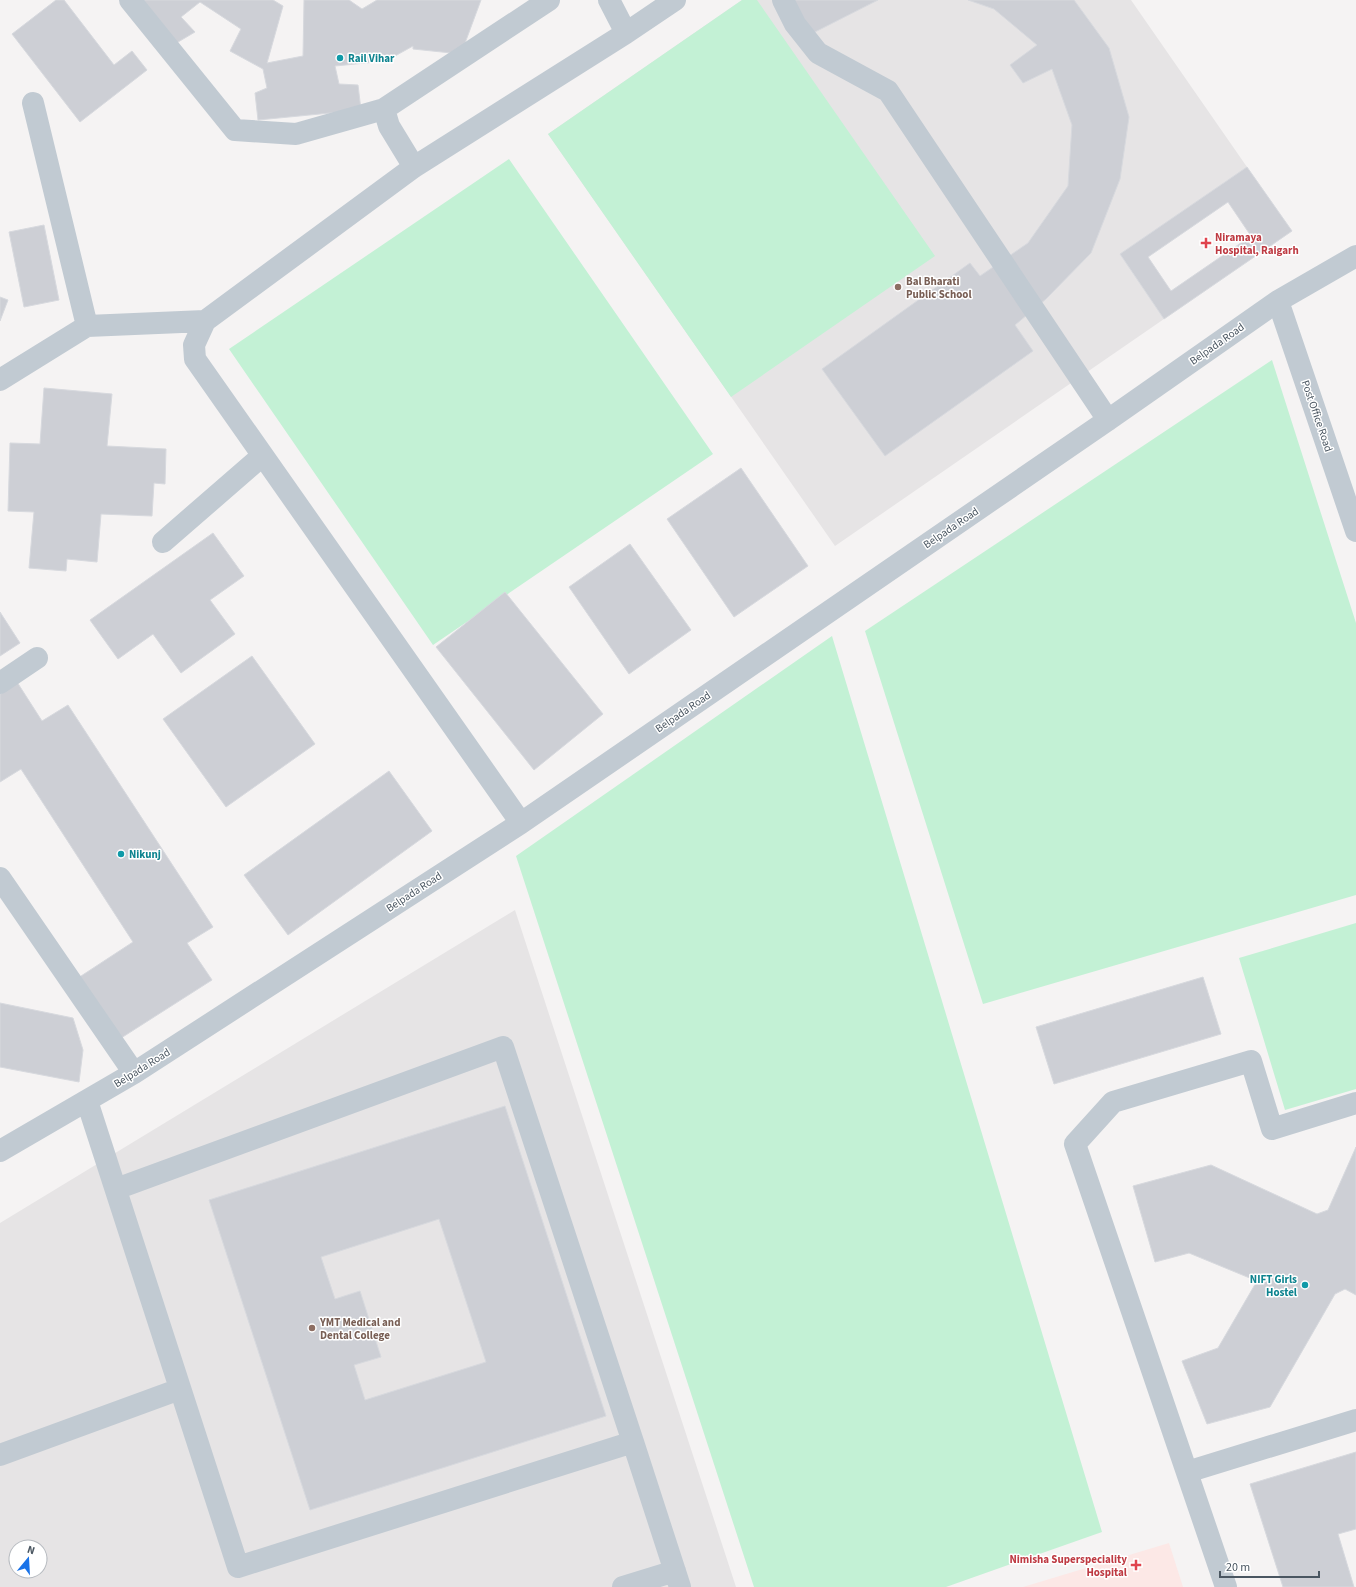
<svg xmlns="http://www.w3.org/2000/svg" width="1356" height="1587" viewBox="0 0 1356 1587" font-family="'Source Sans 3',sans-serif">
<rect width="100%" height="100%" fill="#f5f3f3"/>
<path fill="#e6e4e5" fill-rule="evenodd" d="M742 0H1131L1247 167 1120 254 1164 319 835 546 548 134Z
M515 910 736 1587H0V1223ZM16 1547H40V1571H16Z"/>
<path fill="#fce8e6" d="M1169 1543 1183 1587H1023Z"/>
<path fill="#c3f1d5" d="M742 0H757L935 256 731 397 548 134Z
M509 159 713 454 433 645 229 349Z
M1272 360 1356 623V895L983 1004 865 631Z
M832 636 1102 1532 946 1587H754L516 856Z
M1356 923V1089L1285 1110 1239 958Z"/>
<path fill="#cdcfd5" stroke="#d7d9de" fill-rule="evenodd" d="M56 0H64L114 65 132 51 147 70 80 122 12 34Z
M137 0H273L283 6 267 63 303 56 304 0H349L362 9 377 0H481L461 54 413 49V46L386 61 335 66 339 84 358 85 361 110 258 120 255 93 267 88 263 69 230 51 241 29 200 2 181 17 195 32 173 45Z
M790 0H878L813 33Z
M968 0H1074L1109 48 1129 117 1120 179 1091 253 1046 299 1015 325 1033 351 885 456 822 369 970 263 980 276 1028 243 1068 186 1072 125 1052 69 1023 83 1010 65 1037 45 994 9Z
M1247 167 1292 231 1164 319 1120 254Z
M1228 202 1251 236 1171 291 1148 257Z
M44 225 59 300 24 307 9 232Z
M0 297 8 300 0 321Z
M44 388 112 394 107 446 166 449 165 484 154 483 152 516 101 514 97 562 67 559 66 571 29 568 34 512 8 511 10 443 40 444Z
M741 468 808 566 734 617 667 519Z
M213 533 244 576 210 600 235 634 181 673 153 634 118 659 90 620Z
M630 544 691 630 629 674 569 587Z
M505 592 603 714 534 770 436 647Z
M0 612 20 643 0 656Z
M252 656 315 744 226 807 163 719Z
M17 682 42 721 68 705 213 927 187 943 212 980 118 1040 78 978 133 942 21 769 0 782V694Z
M389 771 432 831 288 935 244 875Z
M1203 977 1221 1034 1054 1084 1036 1027Z
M0 1003 73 1018 83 1050 79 1082 0 1067Z
M505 1106 606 1416 310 1510 209 1200ZM439 1219 486 1362 365 1400 354 1365 381 1357 360 1291 335 1299 321 1257Z
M1356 1147V1295L1345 1289 1335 1294 1270 1407 1207 1424 1182 1361 1218 1348 1257 1281 1189 1253 1155 1262 1133 1186 1211 1165 1317 1214 1328 1210Z
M1356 1452V1529L1338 1534 1354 1587H1283L1250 1484Z"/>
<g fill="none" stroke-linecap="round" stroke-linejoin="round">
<path stroke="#c1cad2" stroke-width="22" d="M130 0 235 130 296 134 384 109 549 0
M609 0 626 33
M783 0 795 24 818 53 888 91 1108 420
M33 103 87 326
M384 109 389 126 414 167
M1278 301 1356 531
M0 380 87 326 205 321
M163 542 262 456
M0 683 37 658
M521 823 195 359 194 345 205 321 414 167 626 33 675 0
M0 878 134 1073
M87 1101 238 1567 633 1442 680 1587
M0 1151 134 1073 521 823 1108 420 1278 301 1356 256
M116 1189 503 1047 633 1442
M0 1455 180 1389
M1187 1472 1356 1420
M623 1587 675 1571
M1226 1587 1075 1144 1113 1102 1251 1061 1272 1129 1356 1103"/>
</g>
<g fill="#0f9aa8" stroke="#fff" stroke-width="1.5">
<circle cx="340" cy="58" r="4"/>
<circle cx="121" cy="854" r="4"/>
<circle cx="1305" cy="1285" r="4"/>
</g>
<g fill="#e0444e" stroke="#fff" stroke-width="1.5">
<path d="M1204 237h4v4h4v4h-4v4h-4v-4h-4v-4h4z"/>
<path d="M1134 1559h4v4h4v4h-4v4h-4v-4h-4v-4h4z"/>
</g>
<g fill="#8d6e63" stroke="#fff" stroke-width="1.5">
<circle cx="898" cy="287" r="4"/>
<circle cx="312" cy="1328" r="4"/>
</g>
<g text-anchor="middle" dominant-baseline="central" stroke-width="3" stroke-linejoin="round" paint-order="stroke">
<g font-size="11" font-weight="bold" fill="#0d838f" stroke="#fff" text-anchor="start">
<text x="348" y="58">Rail Vihar</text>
<text x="129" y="854">Nikunj</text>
<text x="1297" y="1279" text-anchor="end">NIFT Girls<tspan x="1297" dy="13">Hostel</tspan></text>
</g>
<g font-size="11" font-weight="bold" fill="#be3a42" stroke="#fff" text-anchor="start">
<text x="1215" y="237">Niramaya<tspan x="1215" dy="13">Hospital, Raigarh</tspan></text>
<text x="1127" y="1559" text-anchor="end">Nimisha Superspeciality<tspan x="1127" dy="13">Hospital</tspan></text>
</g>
<g font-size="11" font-weight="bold" fill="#785e54" stroke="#fff" text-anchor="start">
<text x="906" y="281">Bal Bharati<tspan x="906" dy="13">Public School</tspan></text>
<text x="320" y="1322">YMT Medical and<tspan x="320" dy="13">Dental College</tspan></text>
</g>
<g font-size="11" fill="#4a5661" stroke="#fff">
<text transform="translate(1217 344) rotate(-35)">Belpada Road</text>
<text transform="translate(1317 416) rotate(71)">Post Office Road</text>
<text transform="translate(951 528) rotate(-34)">Belpada Road</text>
<text transform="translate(683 712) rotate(-34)">Belpada Road</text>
<text transform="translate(414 892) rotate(-33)">Belpada Road</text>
<text transform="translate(142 1068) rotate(-32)">Belpada Road</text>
</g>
</g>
<g transform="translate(28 1559) rotate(18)"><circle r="19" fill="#ffffff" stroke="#b7bbc0"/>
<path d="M0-3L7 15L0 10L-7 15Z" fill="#1a73e8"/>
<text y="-6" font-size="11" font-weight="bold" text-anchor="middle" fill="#4a5661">N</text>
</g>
<path d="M1220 1571v6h99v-6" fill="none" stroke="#4a5661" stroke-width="2"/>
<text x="1226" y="1571" font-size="12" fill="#4a5661" stroke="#ffffff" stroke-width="3" paint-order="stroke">20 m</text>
</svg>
